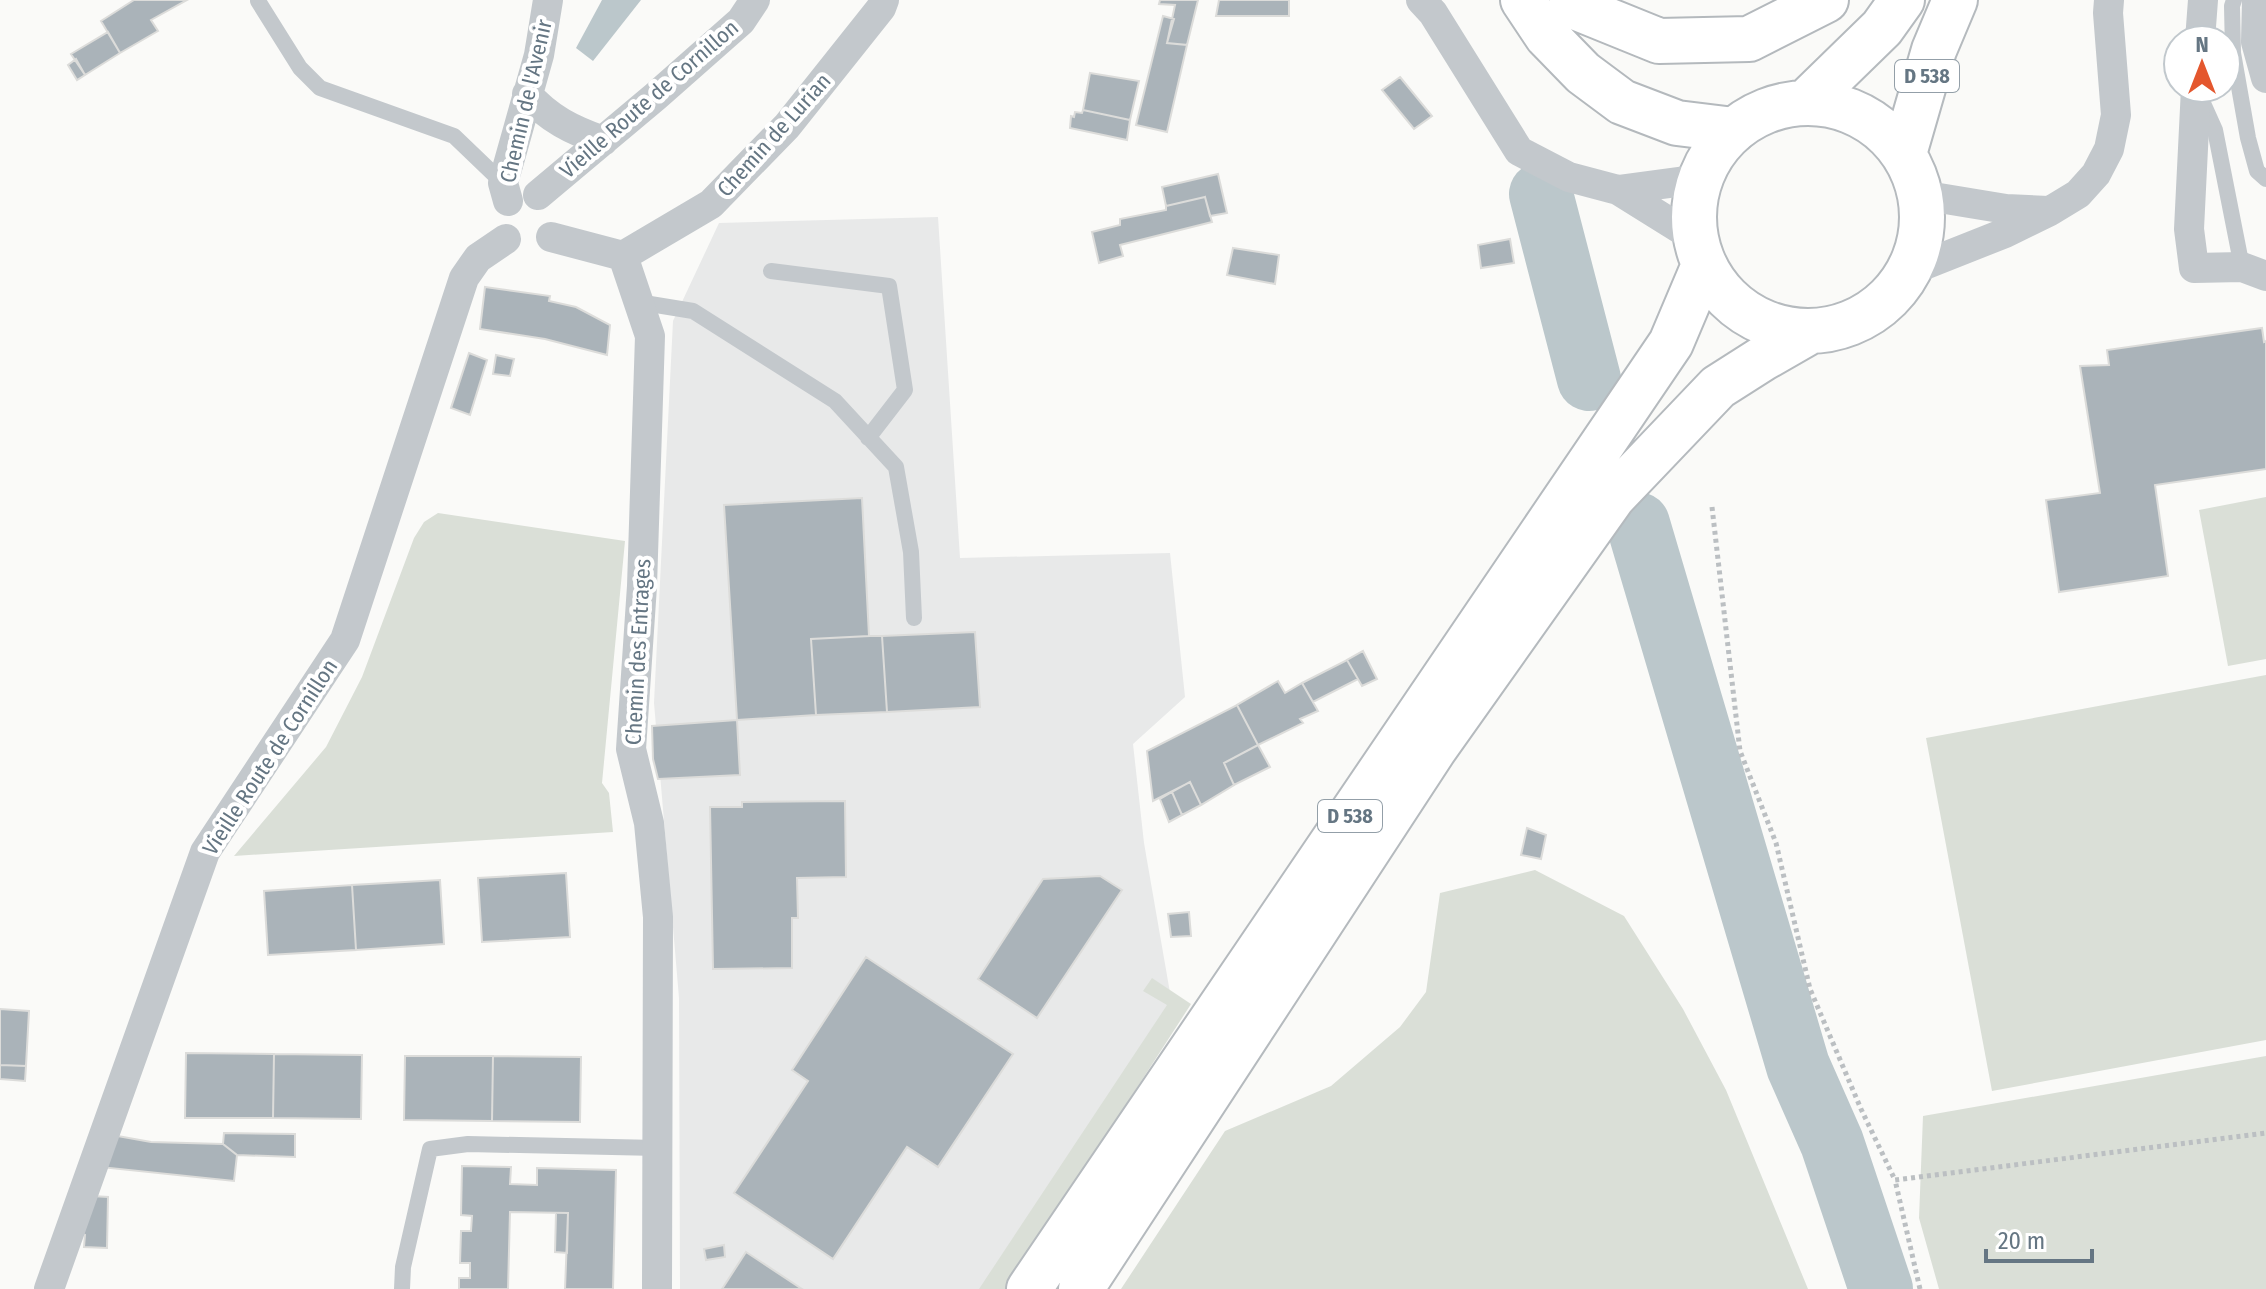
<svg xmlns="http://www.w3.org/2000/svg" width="2266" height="1289" viewBox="0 0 2266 1289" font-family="'Fira Sans Condensed',sans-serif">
<rect width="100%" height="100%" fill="#fafaf8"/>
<path fill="#e8e9e9" d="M938 217 960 558 1170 553 1185 697 1133 744 1144 843 1173 1010 997 1289H680L679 998 654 703 673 321 719 223Z"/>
<path fill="#dadfd7" d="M2266 497V659L2228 666 2199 510Z
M438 513 625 541 602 783 609 793 613 832 234 856 326 747 362 677 414 538 424 522Z
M2266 675V1040L1992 1091 1926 738Z
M1535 870 1624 916 1683 1009 1726 1090 1808 1289H1121L1225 1131 1331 1086 1400 1027 1426 992 1440 893Z
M1152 978 1191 1004 1007 1289H979L1167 1005 1143 991Z
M2266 1056V1289H1939L1919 1218 1923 1116Z"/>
<path fill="#bbc7cb" d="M602 0H641L593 61 576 48Z"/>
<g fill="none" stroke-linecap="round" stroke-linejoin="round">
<path stroke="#bbc7cb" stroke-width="64" d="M1541 194 1589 379
M1638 524 1798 1066 1832 1143 1881 1289"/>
</g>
<path fill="#aab3b9" stroke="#dcdcda" stroke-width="2" d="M134 0H187L151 20 158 31 120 53 101 21Z
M1160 0H1198L1187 45 1167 43 1175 5 1159 4Z
M1219 0H1289V16H1216Z
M1163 16 1174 19 1167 43 1187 45 1167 132 1136 125Z
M108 32 120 53 85 75 71 54Z
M76 59 85 75 77 80 68 65Z
M1090 73 1139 81 1130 120 1083 110Z
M1400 77 1432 116 1414 129 1382 90Z
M1083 110 1130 120 1127 140 1070 128 1071 116 1074 117 1075 112 1082 113Z
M1218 174 1227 213 1210 216 1205 197 1166 206 1162 187Z
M1205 197 1212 222 1120 245 1123 256 1099 263 1092 232 1120 225V219L1166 210V206Z
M1510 239 1514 263 1481 268 1478 245Z
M1233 248 1279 255 1275 284 1227 275Z
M485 287 550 296 549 301 576 307 610 325 607 355 545 339 480 329Z
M2262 328 2264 342 2266 341V469L2155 485 2168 576 2059 592 2046 500 2100 493 2080 366 2109 365 2107 350Z
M469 353 487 360 470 415 451 408Z
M496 355 514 359 510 376 493 374Z
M862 498 869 636 811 639 816 715 737 720 724 505Z
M975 632 980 707 887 712 882 636Z
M869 636H882L887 712 816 715 811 639Z
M1363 651 1377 679 1362 686 1347 660Z
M1347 660 1358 679 1313 702 1302 683Z
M1278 681 1285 693 1302 683 1318 711 1300 719 1303 723 1258 745 1237 705Z
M1237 705 1258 745 1224 763 1234 785 1201 805 1190 782 1153 801 1147 751Z
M737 720 740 775 658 779 653 759 652 726Z
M1258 745 1270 767 1234 785 1224 763Z
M1190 782 1201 805 1182 815 1172 792Z
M1172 792 1182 815 1169 822 1160 799Z
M845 801 846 877 797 878 798 918H792V968L713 969 710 807H742V802Z
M1527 828 1546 835 1541 859 1521 855Z
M566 873 570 937 482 942 478 878Z
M1100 876 1122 890 1037 1018 978 979 1043 879Z
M440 880 444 944 356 950 352 885Z
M352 885 356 950 268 955 264 891Z
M1189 912 1191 936 1171 937 1168 914Z
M866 957 1013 1054 938 1167 907 1147 833 1259 734 1193 808 1081 792 1070Z
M0 1009 29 1011 26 1066 0 1065Z
M186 1053 274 1054 273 1118H185Z
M274 1054 362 1055 361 1119 273 1118Z
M405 1056H493L492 1121 404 1120Z
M493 1056 581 1057 580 1122 492 1121Z
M0 1065 26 1066 25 1081 0 1079Z
M224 1133 295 1134V1157L237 1155 223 1144Z
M112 1135 151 1142 223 1144 237 1155 234 1181 100 1167Z
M462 1166 511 1167 510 1184 537 1185V1168L616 1170 613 1289H565L568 1213 510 1212 508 1289H459V1278H470V1263H460L461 1231H471L472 1216 461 1215Z
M91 1196 108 1197 107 1248 84 1247 85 1235 78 1232Z
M556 1213H568L567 1253 555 1252Z
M724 1245 725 1257 706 1260 704 1249Z
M746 1252 802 1289H722Z"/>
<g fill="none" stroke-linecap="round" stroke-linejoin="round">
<defs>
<path id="primary" d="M1805 103 1882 28 1902 0
M1694 217a114 114 0 1 1 228 0a114 114 0 1 1-228 0Z
M1904 154 1934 50 1955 0
M1029 1289 1671 343 1704 265
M1081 1289 1435 748 1613 497 1718 387 1762 359 1811 331"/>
<path id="highway" d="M1523 0 1547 36 1583 73 1622 102 1677 123 1734 130
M1572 0 1580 9 1659 41 1749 39 1826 0"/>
</defs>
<use href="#primary" stroke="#b5babe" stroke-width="48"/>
<use href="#highway" stroke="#b4b9bd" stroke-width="48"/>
<path stroke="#bbbfc2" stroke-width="5" stroke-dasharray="4 4" stroke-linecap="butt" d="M1712 507 1740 751 1776 843 1810 989 1861 1109 1895 1180
M1920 1289 1895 1180 2266 1133"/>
<path stroke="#c3c8cc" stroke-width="16" d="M2234 0 2232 6 2233 53 2248 138 2257 171 2266 179
M258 1 300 68 320 88 454 136 503 183
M2202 101 2215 130 2242 267
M771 271 889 286 905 390 868 438
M638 302 693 311 835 401 896 467 911 552 914 618
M402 1289 403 1267 430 1149 468 1144 658 1148"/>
<path stroke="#c3c8cc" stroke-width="30" d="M1421 0 1433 13 1519 151 1569 177 1618 190 1695 238
M2257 0 2256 42 2266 78
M2200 40 2203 0
M2196 88 2189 229 2194 268 2242 267 2266 276
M527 94C549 119 572 130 603 141
M1618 190 1700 179
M538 195 656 96 741 21 755 0
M1921 195 2006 209 2048 211
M508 201 503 183 539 55 548 0
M551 237 623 256 711 204 787 126 881 8 884 0
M623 256 650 336 642 586 631 749 649 823 658 917 657 1289
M1909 271 2005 233 2050 211 2078 194 2096 174 2109 149 2116 115 2108 13 2109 0
M49 1289 205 852 345 640 464 278 478 258 506 239"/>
<use href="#primary" stroke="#fff" stroke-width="44"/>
<use href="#highway" stroke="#fff" stroke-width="44"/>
</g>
<g text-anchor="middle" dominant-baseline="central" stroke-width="8" stroke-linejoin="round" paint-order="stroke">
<g fill="#fff" stroke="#939fa8" stroke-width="2">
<rect x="1895" y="60" width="64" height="32" rx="6"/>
<rect x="1318" y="800" width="64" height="32" rx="6"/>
</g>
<g font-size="20" font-weight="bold" fill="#657683">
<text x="1927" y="76">D 538</text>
<text x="1350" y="816">D 538</text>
</g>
<g font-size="22" fill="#657683" stroke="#fff">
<text transform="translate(649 99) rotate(-41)">Vieille Route de Cornillon</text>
<text transform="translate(526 101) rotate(-77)">Chemin de l'Avenir</text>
<text transform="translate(774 135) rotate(-48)">Chemin de Lurian</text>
<text transform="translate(638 652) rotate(-87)">Chemin des Entrages</text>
<text transform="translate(270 757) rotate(-57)">Vieille Route de Cornillon</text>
</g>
</g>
<g transform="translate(2202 64)"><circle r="38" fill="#ffffff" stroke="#c1c8cd" stroke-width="2"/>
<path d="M0-6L14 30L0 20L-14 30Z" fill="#e4572e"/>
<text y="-12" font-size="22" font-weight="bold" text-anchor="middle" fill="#657683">N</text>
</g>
<path d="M1986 1249v12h106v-12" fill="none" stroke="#657683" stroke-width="4"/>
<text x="1998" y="1249" font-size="24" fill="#657683" stroke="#ffffff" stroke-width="6" paint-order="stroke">20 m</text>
</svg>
